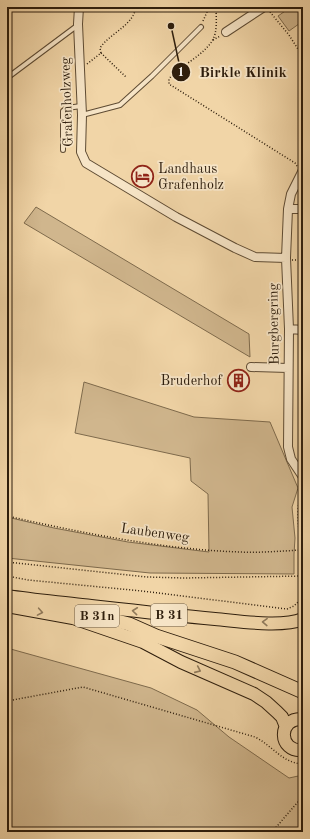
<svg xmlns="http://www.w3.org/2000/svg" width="310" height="839" viewBox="0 0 310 839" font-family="'Old Standard TT',serif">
<rect width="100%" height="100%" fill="#f1d5a7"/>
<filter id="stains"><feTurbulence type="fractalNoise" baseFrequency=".005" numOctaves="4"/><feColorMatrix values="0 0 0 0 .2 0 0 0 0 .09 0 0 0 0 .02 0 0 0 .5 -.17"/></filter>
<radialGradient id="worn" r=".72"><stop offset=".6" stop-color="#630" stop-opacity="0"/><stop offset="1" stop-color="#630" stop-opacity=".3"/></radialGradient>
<path fill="#d0b68d" stroke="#7e6a4c" d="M291 7H303V21L289 31 278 16Z
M36 207 249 334 250 357 24 223Z
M84 382 194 417 270 422 298 488 292 507 295 538 294 554V574L150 573 7 558V517L54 528 128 542 209 552 208 494 191 481 190 458 75 433Z
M7 648 151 688 197 710 229 737 289 778 303 775V830L301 832H7Z"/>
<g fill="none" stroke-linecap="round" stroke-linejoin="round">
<defs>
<path id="service" d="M7 78 78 25
M82 115 120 105 152 76 201 27
M63 150V111L67 108 81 106"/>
<path id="minor" d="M79 7 78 24 82 115 81 152 86 163 176 217 235 248 255 257 286 258
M226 32 264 7
M303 170 291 194 288 209 286 258 289 329 288 447 291 459 303 477
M288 209H303
M289 329 303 330
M251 367 288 368"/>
<path id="primary" d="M7 596C32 600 57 602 82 605 127 610 171 615 215 619 239 621 281 628 303 619
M7 606 73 618 143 642 181 662 254 694 266 702 277 712 282 717 286 727
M303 719C277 717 278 753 303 750"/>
<path id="trunk" d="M35 601 129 624 156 636 235 662 303 692"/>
</defs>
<use href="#service" stroke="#5e4b33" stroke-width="6"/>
<use href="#minor" stroke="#5e4b33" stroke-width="10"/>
<use href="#primary" stroke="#2d1d0c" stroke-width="14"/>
<use href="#trunk" stroke="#2d1d0c" stroke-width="15"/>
<path stroke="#2d1d0c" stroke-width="1.5" stroke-dasharray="1 2" stroke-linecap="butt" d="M205 7 208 10 216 11
M216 7C216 17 218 32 212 41 205 53 183 66 172 74L169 80V84L295 163 297 166
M270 12 289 35 303 57
M203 21 208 10
M213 40 220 36
M101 53 127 78
M87 64 101 53 100 48C110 33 133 26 136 7
M303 66 299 69 303 75
M303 113 299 116 303 122
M292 260H303
M303 491C294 506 299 535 303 552
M7 516C83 533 161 549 239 552 260 553 281 551 302 550
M7 562 147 577 183 578 303 576
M7 576 28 580 142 591 287 609 294 606 303 597
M299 629 303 637
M7 701 83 687 255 737C273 746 282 763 303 764
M272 832 303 796"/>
<use href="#service" stroke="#f6e4c6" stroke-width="4"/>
<use href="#minor" stroke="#f6e4c6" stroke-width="8"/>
<use href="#primary" stroke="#f1d5a7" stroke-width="12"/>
<use href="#trunk" stroke="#f1d5a7" stroke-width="13"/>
</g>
<defs><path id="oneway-chevron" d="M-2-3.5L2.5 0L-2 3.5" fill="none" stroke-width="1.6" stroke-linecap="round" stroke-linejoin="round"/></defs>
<g stroke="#8f795a">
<use href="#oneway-chevron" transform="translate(135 611) rotate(-174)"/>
<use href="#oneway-chevron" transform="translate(40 612) rotate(10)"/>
<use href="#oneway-chevron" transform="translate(265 622) rotate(-178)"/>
<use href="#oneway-chevron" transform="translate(198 670) rotate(24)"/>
</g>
<defs>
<symbol id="hotel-ring" viewBox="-11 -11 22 22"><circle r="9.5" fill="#f6e4c6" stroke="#8f2418" stroke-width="1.5"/><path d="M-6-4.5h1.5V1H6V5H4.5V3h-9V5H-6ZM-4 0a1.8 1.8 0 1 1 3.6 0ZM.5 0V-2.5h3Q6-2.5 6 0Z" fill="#8f2418"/></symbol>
<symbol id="building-ring" viewBox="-11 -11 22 22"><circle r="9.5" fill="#f6e4c6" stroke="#8f2418" stroke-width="1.5"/><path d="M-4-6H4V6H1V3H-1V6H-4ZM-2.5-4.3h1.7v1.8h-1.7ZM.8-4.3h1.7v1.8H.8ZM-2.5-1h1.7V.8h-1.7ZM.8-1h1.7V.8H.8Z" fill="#8f2418"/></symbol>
</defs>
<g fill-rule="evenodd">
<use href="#hotel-ring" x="130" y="164" width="25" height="25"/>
<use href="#building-ring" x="226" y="368" width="25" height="25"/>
</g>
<g text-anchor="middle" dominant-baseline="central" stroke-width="3.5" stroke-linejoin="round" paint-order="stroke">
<g fill="#f6e4c6" stroke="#695944" stroke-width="1">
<rect x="151" y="604" width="36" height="22" rx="3"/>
<rect x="75" y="605" width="44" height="22" rx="3"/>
</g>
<g font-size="13" font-weight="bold" fill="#2d1d0c">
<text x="169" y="615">B 31</text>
<text x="97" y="616">B 31n</text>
</g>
<g font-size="14" fill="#2d1d0c" stroke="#f6e4c6">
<text transform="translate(67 102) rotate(-92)">Grafenholzweg</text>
<text transform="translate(274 324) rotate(-91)">Burgbergring</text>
<text transform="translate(155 533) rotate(8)">Laubenweg</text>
</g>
<g font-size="14" fill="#2d1d0c" stroke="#f6e4c6" text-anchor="start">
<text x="158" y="169">Landhaus<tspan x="158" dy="16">Grafenholz</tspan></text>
<text x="222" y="381" text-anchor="end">Bruderhof</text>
</g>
</g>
<path fill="none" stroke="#2d1d0c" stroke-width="1.5" d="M171 26L181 72"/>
<g fill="#2d1d0c" stroke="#f6e4c6" stroke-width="1.5">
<circle cx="171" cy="26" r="4"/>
<circle cx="181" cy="72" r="10"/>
</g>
<g font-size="12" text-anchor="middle" font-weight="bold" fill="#fff">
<text x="181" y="76">1</text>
</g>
<g font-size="15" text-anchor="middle" font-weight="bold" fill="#2d1d0c" stroke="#f6e4c6" stroke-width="3.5" stroke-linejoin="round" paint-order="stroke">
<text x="243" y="77">Birkle Klinik</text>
</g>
<rect width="310" height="839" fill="none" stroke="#f1d5a7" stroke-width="24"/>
<rect x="8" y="8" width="294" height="823" fill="none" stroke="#2d1d0c" stroke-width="2"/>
<rect x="12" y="12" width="286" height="815" fill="none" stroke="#2d1d0c"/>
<rect width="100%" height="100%" filter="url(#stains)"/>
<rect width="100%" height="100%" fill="url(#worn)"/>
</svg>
